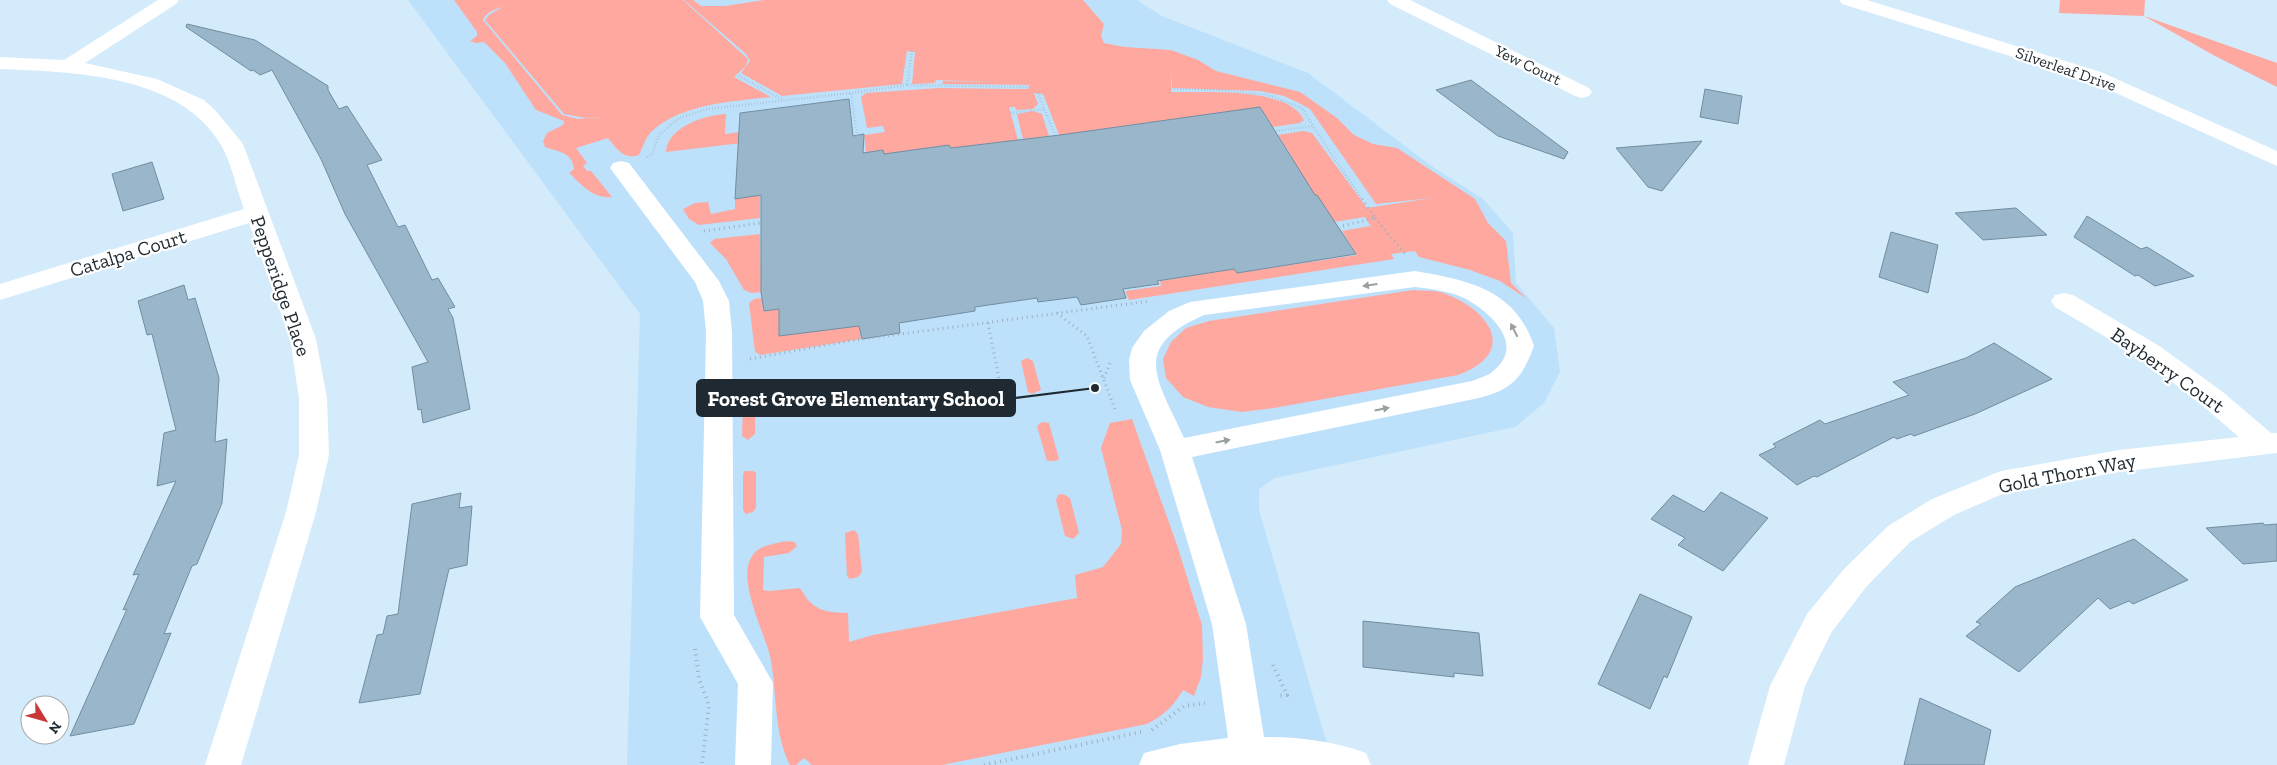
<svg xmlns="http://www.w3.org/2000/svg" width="2277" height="765" viewBox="0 0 2277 765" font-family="'Zilla Slab',serif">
<rect width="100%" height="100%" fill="#d4ebfb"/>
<path fill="#bde1fb" d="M408 0H1137L1162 16 1308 73 1433 167 1483 199 1513 233 1516 283 1554 328 1560 372 1544 403 1515 427 1275 478 1259 489V510L1331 758 1157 765H627L640 314Z"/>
<path fill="#fea8a0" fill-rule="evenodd" d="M454 0H683L748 59 746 66 734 77 771 97C732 102 684 103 652 131 645 138 643 147 639 155 623 160 617 149 608 138L576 148 587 163 583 166 587 171H591L612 197C593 199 582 185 569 173L574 169C572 152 559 152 545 147L543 141 547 133 563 125 564 121 536 110 505 63 484 42 476 43 470 41 477 36V32ZM503 7 490 14 485 20 564 114 585 118 601 117 578 119 562 115 483 20C486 12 495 9 503 7Z
M684 0H693L701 6H725L764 0H1083L1104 24 1101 36 1104 43 1125 47 1171 50 1198 60 1216 71 1300 92 1337 118 1354 135 1373 144 1397 148 1475 199 1488 223 1506 241 1511 283 1527 299 1500 281 1470 270 1419 257 1415 251 1391 254 1394 259 1129 300 1125 291 1161 286 1160 281 1234 269 1236 273 1357 255 1342 231 1370 226 1373 230 1365 217 1334 222 1317 195 1268 203 1249 167 1294 160 1278 135 1303 131 1312 133 1367 208 1432 198 1376 204 1317 119 1310 109 1299 103 1284 96 1260 91 1172 88V68L1171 92C1202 93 1289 86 1304 120L1300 123 1273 127 1260 107 1059 135 1043 94 1034 93 1038 104 1033 109 1016 110 1015 107H1009L1018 140 951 148 949 145 884 154 882 150 866 152 864 135 885 132 883 126 867 128 861 97 866 93 939 88 1028 89 1030 84 1029 85 942 84 943 81 991 82 936 80 938 73 935 83 912 84 915 52 907 51 902 84 782 96 741 73 750 61 746 54Z
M2060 0H2145L2144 16 2277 63V87L2215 56 2144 16 2059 13Z
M1033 111 1042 114 1049 136 1023 139 1017 114Z
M726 114 725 134 851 119 758 141 666 152C667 127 705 115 726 114Z
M760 195V218L699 225 689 219 683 209 695 203 708 202 711 214 735 209V199Z
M760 234 761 292 752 293 744 290 726 259 710 243 714 239Z
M1413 290C1422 291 1432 290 1440 292 1488 307 1521 352 1458 375L1274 408 1242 412 1208 407 1183 397 1166 378 1163 359 1171 342 1186 328 1209 321Z
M762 298 763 311 779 309 780 336 859 326 861 339 761 355 755 352 749 303 754 299Z
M1027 358 1033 361 1041 390 1032 394 1028 392 1021 361Z
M746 402H754L755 405V434L748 440 742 436 743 404Z
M1132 419 1177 545 1202 625 1203 659 1201 677 1194 696 1183 690C1173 707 1164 715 1147 724L942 765H812L804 758 796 765H790C774 734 777 695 771 661 767 633 721 557 769 545 777 543 787 540 795 542L797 546 789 553 764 557 763 590 769 591 799 588C804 592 805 597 809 601 821 613 832 612 848 613L849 642 873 635 1077 598 1075 575 1103 567 1121 544 1122 530 1101 448 1110 423Z
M1042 422 1049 423 1059 459 1056 461H1047L1037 426Z
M745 471H753L756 473V508L753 512 746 514 743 510V474Z
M1063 494 1070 498 1079 533 1073 539 1065 536 1056 500 1058 495Z
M854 530 858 534 862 572 858 577 850 579 847 576 845 533Z"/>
<path fill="#9ab6ca" stroke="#728da0" d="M187 24 255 40 328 86V90L339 109 347 106 382 160 367 165 398 227 405 225 432 280 438 278 455 307 448 309 453 318 470 409 423 423 421 409 418 410 412 367 428 362 345 214 321 159 272 70 260 75 253 70 251 71 186 27Z
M1471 80 1568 152 1564 159 1498 136 1436 90Z
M1705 89 1742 96 1738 124 1700 117Z
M849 99 853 136 864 134 863 153 883 150 884 154 949 145 951 148 1060 135 1260 107 1315 195H1317L1356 254 1237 273 1234 269 1157 281 1159 284 1123 289 1126 298 1081 305 1077 297 1038 302 1037 298 975 307V311L899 323 900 333 862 339 859 326 779 336V309L764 311 761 292V195L735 199 740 113Z
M1702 141 1662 191 1648 187 1616 148Z
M152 162 164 199 123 211 112 174Z
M2016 208 2047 235 1983 240 1955 213Z
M2087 216 2141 249 2147 247 2194 276 2155 286 2138 275 2135 276 2074 237Z
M1891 232 1938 245 1928 293 1879 277Z
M184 285 188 300 195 298 219 378 215 442 227 439 222 503 197 564 192 566 164 634 171 633 134 724 70 736 127 609 123 610 139 574 133 575 176 481 157 486 164 433 176 430 152 334 147 335 138 301Z
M1994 343 2052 379 1975 414 1914 436 1911 434 1897 439 1894 437 1817 477 1814 476 1797 485 1759 455 1776 447 1773 444 1820 420 1825 424 1909 395 1893 382 1966 358Z
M1721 492 1768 518 1723 571 1678 545 1685 538 1651 519 1673 495 1704 512Z
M461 493 459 508 472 506 467 565 449 569 420 694 359 703 377 635 383 634 387 616 398 614 412 504Z
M2263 523 2265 525 2277 524V561L2243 564 2206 528Z
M2134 539 2188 580 2133 604 2129 601 2110 609 2098 598 2019 672 1966 636 1981 624 1976 622 2015 587Z
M1640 594 1692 617 1667 678 1664 676 1650 709 1598 684Z
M1363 621 1479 633 1483 676 1454 673V677L1363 667Z
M1920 698 1991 730 1984 765H1904Z"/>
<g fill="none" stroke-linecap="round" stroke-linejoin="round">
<path stroke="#9db0be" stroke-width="2.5" stroke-dasharray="0.5 2.5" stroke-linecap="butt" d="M912 51 907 85 1029 87
M739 76 783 100
M1171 89 1221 90 1268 95 1302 108 1313 126
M1038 93 1055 135
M1010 113 1044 109
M1276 131 1313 126 1361 198
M857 136 851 93 907 85
M647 157 652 154 659 135 679 118 707 109 851 93"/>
<path stroke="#9db0be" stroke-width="3" stroke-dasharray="1 4" stroke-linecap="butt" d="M1375 218 1406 255
M1343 226 1375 218 1360 196
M704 231 761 223
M1057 313 1087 336 1116 412
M988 323 999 379
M750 359 848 341 1150 301
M1104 378 1110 363"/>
<path stroke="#9db0be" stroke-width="4" stroke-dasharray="1 4.5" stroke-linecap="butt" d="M695 649 699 679 709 705 702 765
M1273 665 1287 695 1276 696
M1152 730 1184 706 1205 703
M984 765 1141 732"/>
<path fill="#fff" fill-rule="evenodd" d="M158 0H179L176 4 85 63 157 79 204 100 216 111 243 144 316 339 327 398 329 455 316 512 241 765H205L286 512 299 455V398L290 339 249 223 0 300V284L244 209C237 190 231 162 221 145 180 74 72 72 0 69V57L64 60Z
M1387 0H1410L1589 88 1592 92 1589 96 1582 98 1575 96 1390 4Z
M1839 0H1867L2101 72 2277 151V166L2087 80 1842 4Z
M621 161 629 163 719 281 729 301 732 332 734 615 773 683 771 765H735L738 684 700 617 706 332 703 301 695 282 610 168 613 163Z
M1415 271C1468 280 1515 289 1534 346 1522 378 1513 389 1479 398L1192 457 1246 624 1264 737C1299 737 1333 741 1366 753L1371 765H1139L1144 753 1180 744 1228 738 1212 624 1160 450 1130 380 1129 360 1132 348 1144 331 1169 311 1190 302ZM1415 287C1431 289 1449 291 1464 298 1489 311 1527 344 1493 371 1488 376 1479 378 1472 381L1184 438C1158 380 1129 348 1204 315Z
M2064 293 2073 295 2161 347 2224 393 2271 433H2277V453L2119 472 2007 492 1954 515 1910 542 1866 587 1831 633 1805 686 1784 765H1748L1770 686 1807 614 1844 569 1888 526 1932 499 2001 471 2119 450 2239 437 2204 407 2143 359 2055 307 2051 301 2055 295Z"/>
</g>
<defs><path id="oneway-solid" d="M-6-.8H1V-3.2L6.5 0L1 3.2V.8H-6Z" transform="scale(1.25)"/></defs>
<g fill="#9a9fa2">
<use href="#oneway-solid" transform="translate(1370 285) rotate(172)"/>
<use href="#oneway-solid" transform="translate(1514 330) rotate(-117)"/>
<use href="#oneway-solid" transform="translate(1382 409) rotate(-11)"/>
<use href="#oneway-solid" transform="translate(1223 441) rotate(-11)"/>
</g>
<g text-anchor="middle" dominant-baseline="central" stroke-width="4.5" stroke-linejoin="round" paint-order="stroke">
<g font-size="16" fill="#1e2931" stroke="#fff">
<text transform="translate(1528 65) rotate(26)">Yew Court</text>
<text transform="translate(2066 69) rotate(19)">Silverleaf Drive</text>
</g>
<g font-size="20" fill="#1e2931" stroke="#fff">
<text transform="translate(128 253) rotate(-17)">Catalpa Court</text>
<text transform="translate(281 286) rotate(71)">Pepperidge Place</text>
<text transform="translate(2168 370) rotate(35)">Bayberry Court</text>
<text transform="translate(2067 473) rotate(-11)">Gold Thorn Way</text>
</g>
</g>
<path fill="none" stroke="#1e2931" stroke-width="2" d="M1095 388L1015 398"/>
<circle fill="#1e2931" stroke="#fff" stroke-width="2" cx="1095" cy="388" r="5"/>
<rect fill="#1e2931" stroke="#1e2931" stroke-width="2" x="697" y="380" width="318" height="36" rx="5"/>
<g font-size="21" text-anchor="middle" font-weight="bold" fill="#fff">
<text x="856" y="406">Forest Grove Elementary School</text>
</g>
<g transform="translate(45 720) rotate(127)"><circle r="24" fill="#ffffff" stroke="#a5a9ad"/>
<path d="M0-4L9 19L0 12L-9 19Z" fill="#c73837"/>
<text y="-8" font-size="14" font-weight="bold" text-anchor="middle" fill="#1e2931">N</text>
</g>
</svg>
